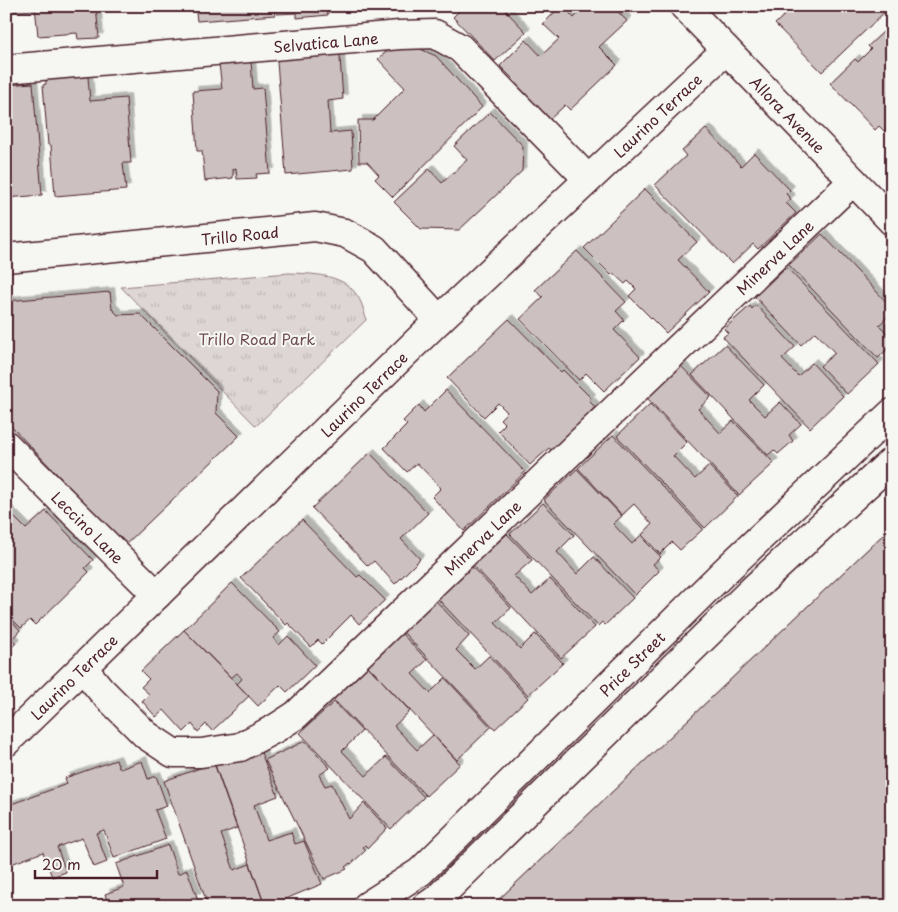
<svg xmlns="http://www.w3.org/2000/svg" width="898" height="912" viewBox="0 0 898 912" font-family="'Playpen Sans',sans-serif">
<defs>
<pattern id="grass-tufts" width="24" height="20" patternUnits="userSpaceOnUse" patternTransform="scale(1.25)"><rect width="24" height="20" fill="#ddd6d5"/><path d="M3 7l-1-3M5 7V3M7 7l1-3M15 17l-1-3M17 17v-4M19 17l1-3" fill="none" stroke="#bfb7b7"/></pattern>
<filter id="shadow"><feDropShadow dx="4.5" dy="-4.5" stdDeviation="0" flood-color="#0004"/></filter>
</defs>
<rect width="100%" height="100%" fill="#f6f6f2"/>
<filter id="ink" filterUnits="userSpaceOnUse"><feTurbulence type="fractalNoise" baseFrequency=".02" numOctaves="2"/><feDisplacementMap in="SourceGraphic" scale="10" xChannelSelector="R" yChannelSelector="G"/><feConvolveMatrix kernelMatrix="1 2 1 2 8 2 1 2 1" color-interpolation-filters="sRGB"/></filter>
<g filter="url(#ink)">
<path fill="url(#grass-tufts)" stroke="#947a80" d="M289 273C327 274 359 276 366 320L256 426 121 287Z"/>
<path fill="#ccc1c0" stroke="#4a1f2b" filter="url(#shadow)" d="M6 6H34V10L6 12Z
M35 6H96L99 38 78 39 77 33 38 36Z
M195 6H274L275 15 197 21Z
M276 6H327L328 15 297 18V13L277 14Z
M464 6H507L504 9 526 32 495 61 453 17Z
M561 6H563L574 18 586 6H612L627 21 599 47 617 65 570 110 565 105 548 121 511 83 514 80 500 66 526 40 541 56 559 39 543 24Z
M794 6H891L822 72 775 24Z
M892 24V124L884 131 879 126 875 130 830 83 855 59 858 62 871 49 868 46Z
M400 40 436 56 482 107 393 197 375 179 379 175 367 162H359L358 120H373L405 88 378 59Z
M339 44 343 99 328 101 330 133 351 131 353 169 286 175 276 49Z
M251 61 253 89 263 88 270 173 256 174 257 178 237 179 236 168 233 169V178L205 181 202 151H197L193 91 222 89 219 64Z
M87 65 90 101 126 98 131 163H123L126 190 55 196 51 145H48L43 85 46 84 45 69Z
M33 83 42 195 6 198V85Z
M490 112 523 146 522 171 459 230 421 229 394 202 429 169 442 183 467 160 454 146Z
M706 129 741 166 754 153 790 190 786 194 791 199 786 203 796 213 758 249 753 244 732 264 655 185 686 156 682 151Z
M645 189 697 242 678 260 709 292 666 333 629 296 636 289 628 281 625 284 613 273 611 275 584 248Z
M822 234 892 308V313L879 325 892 338V345L878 358 789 265Z
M577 251 626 302 616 311 624 320 614 330 640 357 604 391 586 373 579 380 520 319 543 297 535 290Z
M786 267 879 364 847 394 820 366 835 353 815 332 801 345 755 297Z
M110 292 112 309 118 315 140 314 217 391 216 413 239 436 125 545 6 421V301Z
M756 305 795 347 782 359 798 376 812 363 843 396 810 428 723 337 728 333 724 329 750 306 752 309Z
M509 319 561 372 563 370 591 398 589 401 595 407 552 451 549 448 530 465 498 431 505 424 500 419 507 412 498 403 484 417 447 378Z
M725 345 764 385 749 400 765 416 780 402 801 424 789 435 793 441 778 454 774 450 768 455 692 375Z
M681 366 711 397 698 409 720 433 733 421 774 463 739 495 647 398Z
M446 390 525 472 464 531 432 497 441 488 417 463 407 472 384 448 407 425 403 421 419 405 424 412Z
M650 404 687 442 673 456 695 479 709 466 738 496 705 528 617 436Z
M613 435 703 529 680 550 672 542 660 554 642 535 652 524 634 504 622 515 578 468Z
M370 453 428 513 401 539 420 559 395 584 374 561 368 566 312 508Z
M577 469 622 516 613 524 632 544 640 536 661 557 653 564 659 571 635 595 544 500Z
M543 503 574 535 557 552 577 574 594 557 633 598 605 625 602 622 598 626 510 534Z
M6 509 26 529 46 511 93 560 85 568 89 572 35 625 30 620 21 628 6 613Z
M302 520 357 577 360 575 385 600 359 624 351 615 322 644 318 640 311 647 288 623 286 625 241 578Z
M887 531 892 536V906H492Z
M507 534 532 560 514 576 532 595 550 579 595 627 561 658 473 565Z
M472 567 511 608 495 623 520 649 535 634 563 663 528 695 438 599Z
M232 583 280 632 273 638 279 645 288 636 315 665 287 692 280 685 258 706 237 684 242 679 237 673 231 678 184 630Z
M436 601 469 636 456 650 475 669 489 656 528 698 495 729 403 632Z
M6 615 20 630 12 639 16 643 6 653Z
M184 630 249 696 212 731 206 724 198 732 192 724 184 732 164 710 156 717 142 701 149 694 141 687 149 679 141 671Z
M401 633 427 660 412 674 430 693 445 678 491 727 457 760 367 665Z
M367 665 410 711 394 726 417 750 433 735 460 764 426 796 332 698Z
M334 702 362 731 342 751 366 776 386 757 424 797 391 829 300 733Z
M305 741 330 768 319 775 325 786 332 784 349 819 364 803 387 828 368 848 365 845 363 847 366 850 351 864 350 863 345 867 347 869 324 879 265 760Z
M260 750 278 796 254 805 266 840 291 832 295 844 304 841 322 884 268 906H265L215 765Z
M116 760 120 769 142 761 148 779 156 776 167 806 155 810 166 839 114 858 104 830 96 833 107 862 94 867 82 838 57 847 66 872 52 877 43 852 6 866V806L67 784 65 778Z
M214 763 237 828 221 834 234 870 250 864 265 906H208L164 781Z
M168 845 178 874 187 870 197 897 191 898 194 906H90L107 900 105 894 124 887 116 864Z"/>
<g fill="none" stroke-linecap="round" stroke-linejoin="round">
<defs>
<g id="minor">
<path id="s1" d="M684 6 892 221"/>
<path id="s2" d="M6 69 400 35 435 34 460 48 588 179"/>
<path id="s3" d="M6 258 315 227 345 233 374 249 439 320"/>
<path id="s4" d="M6 445 157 595"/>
<path id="s5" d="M83 668 101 690 146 735 173 753H201L240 747 276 728 296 715 853 181"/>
<path id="s6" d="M6 742 439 320 726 50"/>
<path id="s7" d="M367 906 420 872 725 571 892 413"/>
<path d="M427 906 437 899 749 593 892 461"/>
</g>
</defs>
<use href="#minor" stroke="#4a1f2b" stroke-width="31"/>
<use href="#minor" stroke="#f6f6f2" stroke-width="28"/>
</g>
</g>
<g text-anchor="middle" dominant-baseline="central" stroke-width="4" stroke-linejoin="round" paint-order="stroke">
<g font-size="15" fill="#4a1f2b" stroke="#f6f6f2">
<text stroke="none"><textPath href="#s2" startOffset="321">Selvatica Lane</textPath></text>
<text stroke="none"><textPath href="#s1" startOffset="150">Allora Avenue</textPath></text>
<text stroke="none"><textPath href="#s6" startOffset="904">Laurino Terrace</textPath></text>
<text stroke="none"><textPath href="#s3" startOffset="235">Trillo Road</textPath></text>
<text stroke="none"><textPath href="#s5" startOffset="919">Minerva Lane</textPath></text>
<text stroke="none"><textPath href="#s6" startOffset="499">Laurino Terrace</textPath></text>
<text stroke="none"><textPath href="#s4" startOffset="116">Leccino Lane</textPath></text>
<text stroke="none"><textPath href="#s5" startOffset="514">Minerva Lane</textPath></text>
<text stroke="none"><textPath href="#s7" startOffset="360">Price Street</textPath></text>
<text stroke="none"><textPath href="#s6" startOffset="94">Laurino Terrace</textPath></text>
</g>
<g font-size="15" fill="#6f4d56" stroke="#f6f6f2">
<text x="257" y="338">Trillo Road Park</text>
</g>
</g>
<rect width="898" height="912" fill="none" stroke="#f6f6f2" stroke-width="25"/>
<rect x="12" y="12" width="873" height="887" fill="none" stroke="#4a1f2b" stroke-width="2" filter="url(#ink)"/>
<path d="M35 870v8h122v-8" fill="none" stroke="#4a1f2b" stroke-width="2.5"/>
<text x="42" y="870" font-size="15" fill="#4a1f2b" stroke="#f6f6f2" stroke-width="4" paint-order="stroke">20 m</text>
</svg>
